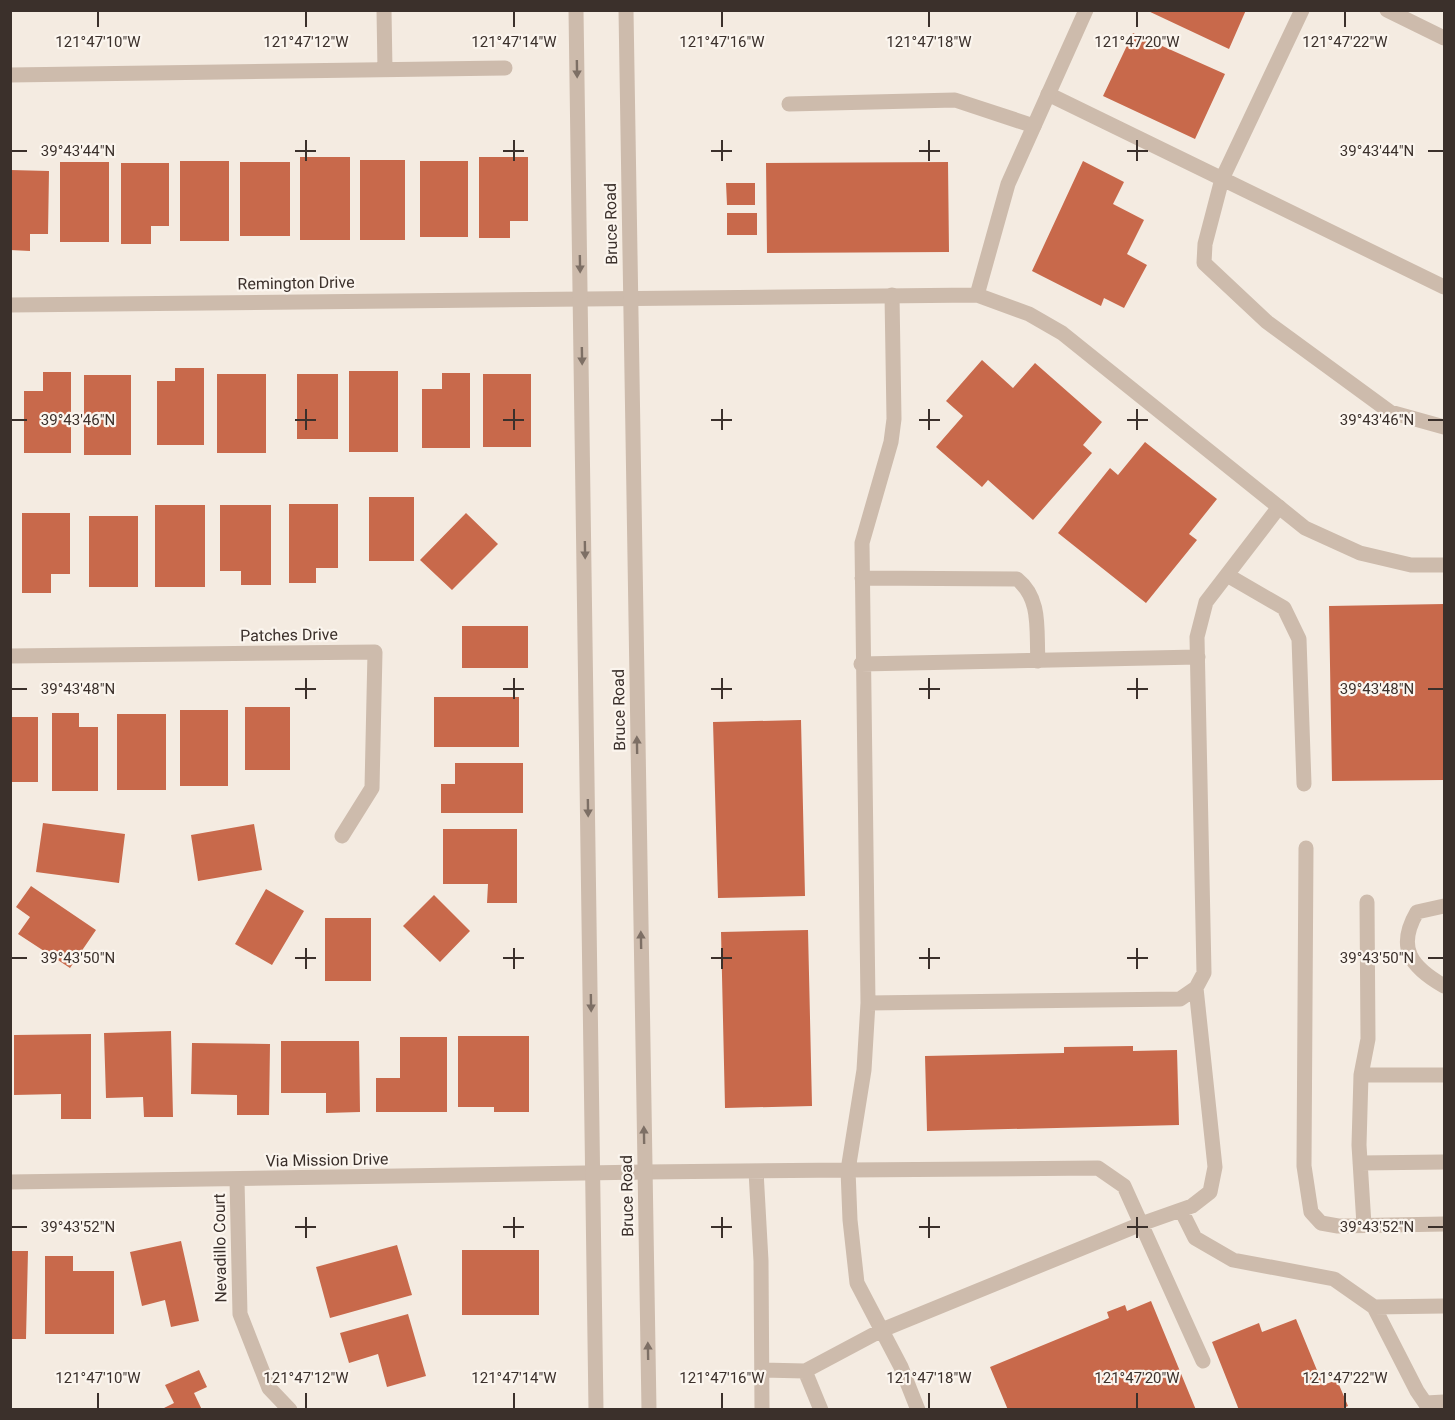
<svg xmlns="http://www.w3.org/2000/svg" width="1455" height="1420" viewBox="0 0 1455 1420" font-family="Roboto,sans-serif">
<rect width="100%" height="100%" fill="#f4ebe1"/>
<path fill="#c8694b" d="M1146 10H1246L1229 49Z
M1133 33 1225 74 1195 139 1103 96Z
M300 157H350V240H300Z
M479 157H528V221H510V238H479Z
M360 160H405V240H360Z
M180 161H229V241H180Z
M420 161H468V237H420Z
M1083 161 1124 182 1113 204 1144 220 1127 254 1147 265 1124 308 1104 298 1101 306 1032 271Z
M60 162H109V242H60Z
M240 162H290V236H240Z
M948 162 949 252 767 253 766 163Z
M121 163H169V226H151V244H121Z
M10 170 49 171 48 234H30V251L10 250Z
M726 183H755V205H727Z
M727 213H757V235H727Z
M982 360 1013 388 1035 363 1102 422 1083 445 1092 453 1033 520 988 480 982 487 936 447 963 416 946 401Z
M175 368H204V445H157V381H175Z
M349 371H398V452H349Z
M43 372H71V453H24V391H43Z
M442 373H470V448H422V389H442Z
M217 374H266V453H217Z
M297 374H338V439H297Z
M483 374H531V447H483Z
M84 375H131V455H84Z
M1145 442 1217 499 1189 534 1197 540 1146 603 1058 533 1110 468 1118 475Z
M369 497H414V561H369Z
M289 504H338V568H316V583H289Z
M155 505H205V587H155Z
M220 505H271V585H241V571H220Z
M22 513H70V574H51V593H22Z
M466 513 498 544 452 590 420 560Z
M89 516H138V587H89Z
M1444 604V780L1332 781 1329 606Z
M462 626H528V668H462Z
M434 697H519V747H434Z
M245 707H290V770H245Z
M180 710H228V786H180Z
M52 713H79V727H98V791H52Z
M117 714H166V790H117Z
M10 717H38V782H10Z
M801 720 805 896 718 898 713 722Z
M455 763H523V813H441V784H455Z
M43 823 125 834 119 883 36 872Z
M254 824 262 870 198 881 191 835Z
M443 829H517V903H487L488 884H443Z
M31 886 96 930 70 968 18 934 30 917 16 907Z
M266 889 304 911 272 965 235 944Z
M434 895 470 931 440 962 403 926Z
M325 918H371V981H325Z
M808 930 812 1106 725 1108 721 932Z
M171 1031 173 1117H144L143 1097 106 1098 104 1033Z
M91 1034V1119H61V1094L14 1095V1035Z
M458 1036H529V1112H494V1107H458Z
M400 1037H447V1112H376V1078H400Z
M281 1041H359L360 1112 326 1113V1093H281Z
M192 1043 270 1044 269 1115H237V1095L191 1094Z
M1133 1046V1051L1177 1050 1179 1125 927 1131 925 1056 1064 1053V1047Z
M181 1241 199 1321 171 1327 165 1300 142 1306 130 1252Z
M397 1245 412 1295 330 1318 316 1267Z
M462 1250H539V1315H462Z
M10 1251H28L26 1339H10Z
M45 1256H73V1271H114V1334H45Z
M1151 1301 1196 1410H1008L990 1367 1109 1318 1107 1312 1125 1305 1127 1311Z
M408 1314 426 1376 387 1387 378 1354 349 1363 340 1333Z
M1296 1319 1323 1385 1337 1380 1348 1406 1339 1410H1239L1212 1342 1259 1323 1262 1332Z
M199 1370 207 1387 194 1393 202 1410H160L174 1403 165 1385Z"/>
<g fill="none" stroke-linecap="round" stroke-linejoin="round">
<path stroke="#cdbbac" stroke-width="15" d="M384 10 385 70
M1302 10 1222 179 1205 244 1204 263 1267 322 1390 412 1444 427
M1387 10 1444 38
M10 75 505 68
M1048 94 1444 287
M789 104 955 100 1034 126
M892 295 894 419 891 442 862 543 868 1003 864 1070 848 1170 1098 1168 1124 1186 1203 1361
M1227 575 1284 608 1299 639 1304 784
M862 578 1017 579C1042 599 1036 631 1038 661
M861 664 1198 657
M1306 848 1304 1166 1311 1212 1321 1223 1338 1226 1444 1224
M1444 906 1417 912C1396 948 1411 967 1444 986
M868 1003 1180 999 1196 988 1204 973 1197 637 1206 602 1279 507
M1361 1075 1368 1039 1367 902
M1360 1163 1444 1162
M756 1171 761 1261 762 1410
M645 1172 848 1170 850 1220 857 1283 901 1367 918 1410
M1181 1210 1195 1238 1233 1260 1334 1279 1374 1307 1417 1391 1430 1410
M1364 1225 1359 1145 1361 1075H1444
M1374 1307 1444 1306
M762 1370 805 1371 821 1410
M805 1371 882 1330 1141 1224 1192 1206 1210 1192 1215 1167 1196 988
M1426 1403 1444 1402"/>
<path stroke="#cdbbac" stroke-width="15" d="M977 295 1008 184 1086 10
M10 305 977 295 1029 314 1062 333 1305 528 1360 553 1411 565H1444
M10 656 375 652 372 788 342 836
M237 1180 240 1314 269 1388 290 1410
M10 1182 645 1172"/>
<path stroke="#cdbbac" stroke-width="15" d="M576 10 596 1410
M626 10 649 1410"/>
</g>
<defs><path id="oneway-solid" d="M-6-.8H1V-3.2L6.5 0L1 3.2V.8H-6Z" transform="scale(1.5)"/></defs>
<g fill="#7d6f65">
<use href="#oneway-solid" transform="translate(577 69) rotate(89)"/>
<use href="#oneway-solid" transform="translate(580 264) rotate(89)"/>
<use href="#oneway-solid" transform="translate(582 356) rotate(89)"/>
<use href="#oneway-solid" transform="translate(585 550) rotate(89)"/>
<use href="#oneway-solid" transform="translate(637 745) rotate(-91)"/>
<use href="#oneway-solid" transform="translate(588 808) rotate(89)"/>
<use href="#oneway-solid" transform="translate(641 940) rotate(-91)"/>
<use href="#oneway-solid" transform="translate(591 1003) rotate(89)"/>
<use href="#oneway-solid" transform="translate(644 1135) rotate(-91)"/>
<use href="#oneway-solid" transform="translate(648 1351) rotate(-91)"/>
</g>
<path fill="none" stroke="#3b302b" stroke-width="2" d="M98 12V27M306 12V27M514 12V27M722 12V27M929 12V27M1137 12V27M1345 12V27M306 140V161M514 140V161M722 140V161M929 140V161M1137 140V161M12 151H27M295 151H316M503 151H524M711 151H732M919 151H940M1127 151H1148M1428 151H1443M306 409V430M514 409V430M722 409V430M929 409V430M1137 409V430M12 420H27M295 420H316M503 420H524M711 420H732M919 420H940M1127 420H1148M1428 420H1443M306 678V699M514 678V699M722 678V699M929 678V699M1137 678V699M12 689H27M295 689H316M503 689H524M711 689H732M919 689H940M1127 689H1148M1428 689H1443M306 948V969M514 948V969M722 948V969M929 948V969M1137 948V969M12 958H27M295 958H316M503 958H524M711 958H732M919 958H940M1127 958H1148M1428 958H1443M306 1217V1238M514 1217V1238M722 1217V1238M929 1217V1238M1137 1217V1238M12 1227H27M295 1227H316M503 1227H524M711 1227H732M919 1227H940M1127 1227H1148M1428 1227H1443M98 1393V1408M306 1393V1408M514 1393V1408M722 1393V1408M929 1393V1408M1137 1393V1408M1345 1393V1408"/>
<g text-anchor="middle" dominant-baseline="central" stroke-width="4.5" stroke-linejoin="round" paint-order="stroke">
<g font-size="16" fill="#3b302b" stroke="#fbf5ee">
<text transform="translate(611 224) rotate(-91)">Bruce Road</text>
<text transform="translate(296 283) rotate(-1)">Remington Drive</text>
<text transform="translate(289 635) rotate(-1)">Patches Drive</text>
<text transform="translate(619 710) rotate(-91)">Bruce Road</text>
<text transform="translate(327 1160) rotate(-1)">Via Mission Drive</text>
<text transform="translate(627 1196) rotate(-91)">Bruce Road</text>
<text transform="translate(220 1248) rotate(-91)">Nevadillo Court</text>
</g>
</g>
<g font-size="15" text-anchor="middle" fill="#3b302b" stroke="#fbf5ee" stroke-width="4.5" stroke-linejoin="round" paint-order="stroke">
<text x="98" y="47">121°47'10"W</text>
<text x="306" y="47">121°47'12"W</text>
<text x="514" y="47">121°47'14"W</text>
<text x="722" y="47">121°47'16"W</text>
<text x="929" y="47">121°47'18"W</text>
<text x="1137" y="47">121°47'20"W</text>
<text x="1345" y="47">121°47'22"W</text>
<text x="1377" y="156">39°43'44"N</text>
<text x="78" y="156">39°43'44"N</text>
<text x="1377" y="425">39°43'46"N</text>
<text x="78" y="425">39°43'46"N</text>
<text x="1377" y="694">39°43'48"N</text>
<text x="78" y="694">39°43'48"N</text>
<text x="1377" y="963">39°43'50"N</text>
<text x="78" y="963">39°43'50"N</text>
<text x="1377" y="1232">39°43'52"N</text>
<text x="78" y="1232">39°43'52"N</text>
<text x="98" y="1383">121°47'10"W</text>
<text x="306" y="1383">121°47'12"W</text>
<text x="514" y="1383">121°47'14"W</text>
<text x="722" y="1383">121°47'16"W</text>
<text x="929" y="1383">121°47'18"W</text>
<text x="1137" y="1383">121°47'20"W</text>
<text x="1345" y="1383">121°47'22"W</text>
</g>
<rect width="1455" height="1420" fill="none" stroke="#3b302b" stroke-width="24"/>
</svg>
